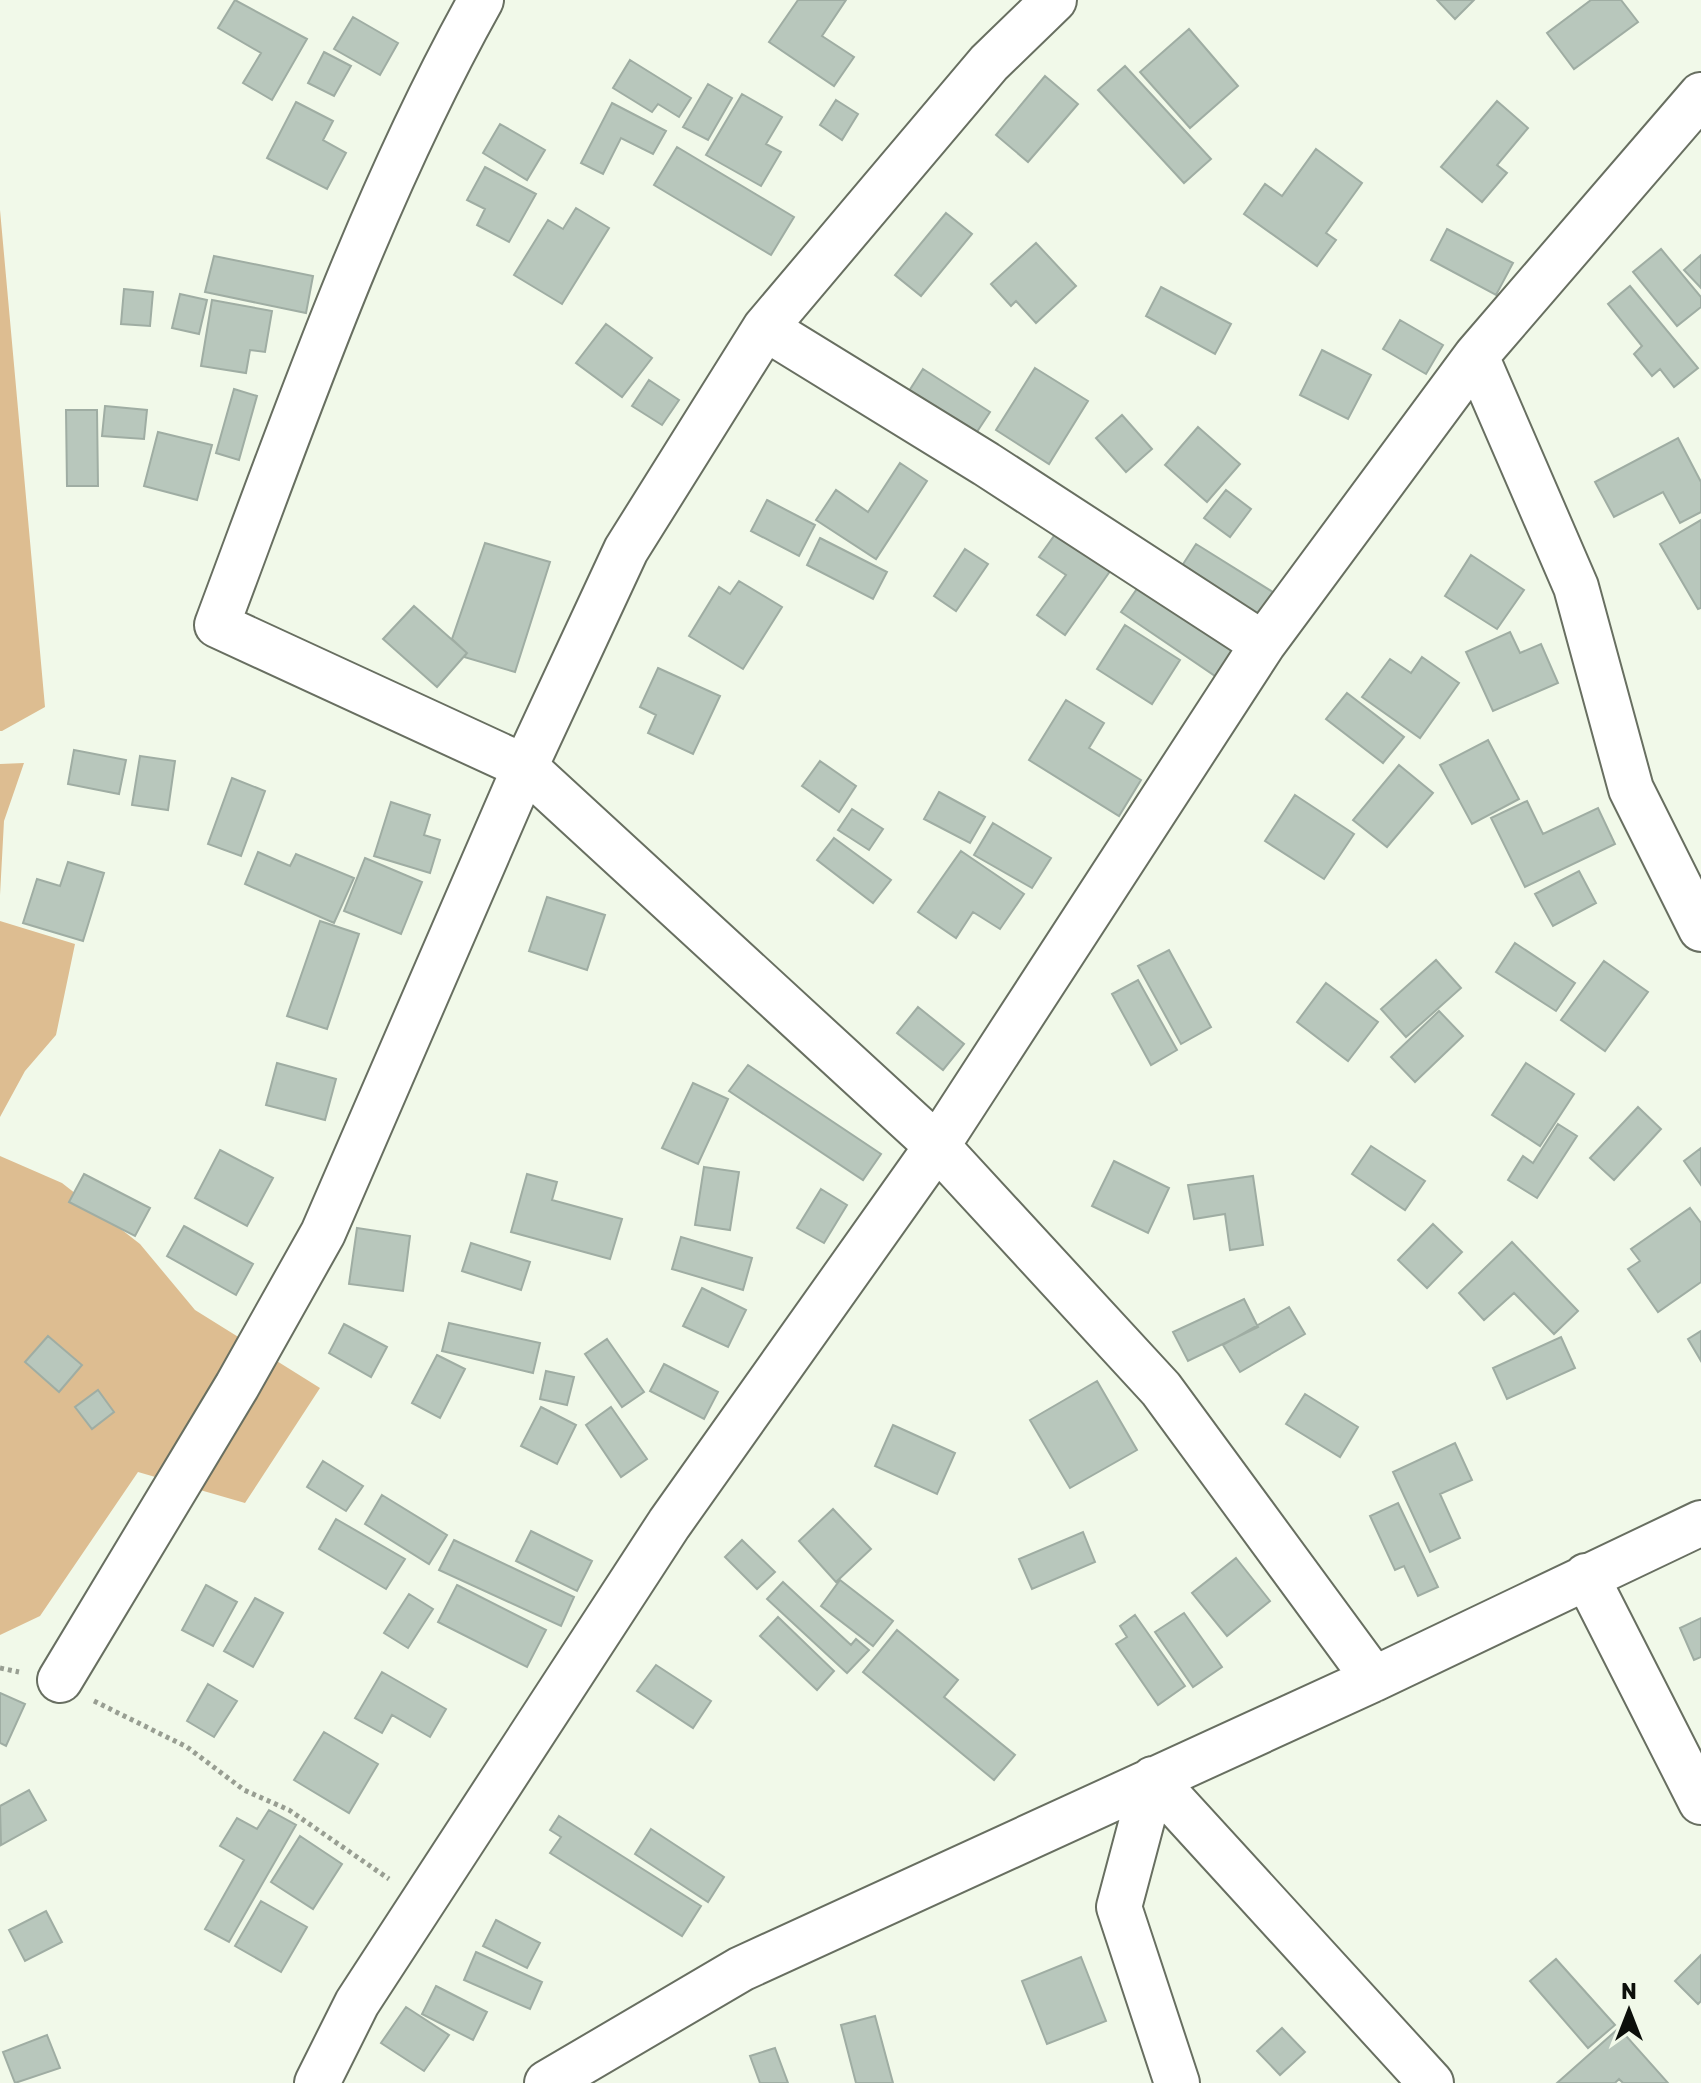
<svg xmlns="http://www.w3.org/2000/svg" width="1701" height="2083" viewBox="0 0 1701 2083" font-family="Rubik,sans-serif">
<rect width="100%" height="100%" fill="#f1f9e9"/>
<path fill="#ddbd91" d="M0 210 45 707 2 731H0Z
M24 763 4 821 0 895V764Z
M0 921 75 944 56 1035 25 1071 0 1117Z
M0 1156 62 1183 140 1244 195 1310 320 1388 245 1503 138 1472 40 1616 0 1635Z"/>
<path fill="#b8c7bc" stroke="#9fada3" stroke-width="2" d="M235 0 307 39 272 100 243 83 261 53 218 28Z
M798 0H846L822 36 854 57 834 86 769 42Z
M1437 0H1474L1455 19Z
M1591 0H1621L1638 22 1574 69 1547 33Z
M353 17 398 43 380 75 334 49Z
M1189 29 1238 86 1190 128 1140 72Z
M324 52 351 66 334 96 308 83Z
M630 60 691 98 679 117 658 104 652 112 613 88Z
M1125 66 1211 159 1184 183 1098 90Z
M1045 76 1078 104 1028 162 996 135Z
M708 84 732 98 708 140 683 127Z
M742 94 782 117 766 144 781 152 761 186 706 155Z
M836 100 858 114 842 140 820 125Z
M1497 101 1528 128 1497 165 1507 173 1482 202 1441 167Z
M296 102 333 121 323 140 346 153 327 189 267 158Z
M612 103 666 131 653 154 621 138 603 174 581 163Z
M500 124 545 150 527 180 483 153Z
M677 147 794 217 771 255 654 185Z
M1316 149 1362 183 1326 233 1336 240 1317 266 1244 214 1265 184 1282 196Z
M485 167 536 194 509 242 477 225 485 209 467 200Z
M576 208 609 228 562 304 514 275 548 220 563 229Z
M946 213 972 234 921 296 895 275Z
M1447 229 1513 263 1496 295 1431 260Z
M1036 243 1076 286 1036 323 1016 301 1011 306 991 284Z
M1661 249 1701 297V307L1677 326 1633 272Z
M1701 255V288L1684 270Z
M214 256 313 276 306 313 205 292Z
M1630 286 1698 368 1674 387 1660 369 1652 376 1634 354 1642 346 1608 304Z
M1161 287 1231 324 1215 354 1146 316Z
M124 289 153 292 150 326 121 324Z
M180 294 207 300 199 334 172 328Z
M212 300 272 311 265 352 250 350 246 373 201 366Z
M1400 320 1443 345 1426 374 1383 349Z
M606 324 652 358 622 397 576 363Z
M1322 350 1371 375 1348 419 1300 395Z
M1035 368 1088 401 1049 464 996 430Z
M923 369 990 412 971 441 904 399Z
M649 380 679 400 662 425 632 406Z
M234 389 257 396 239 460 216 453Z
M105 406 147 410 144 439 102 436Z
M66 410H97L98 486H67Z
M1122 415 1152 449 1126 472 1096 438Z
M1198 427 1240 464 1207 502 1165 465Z
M158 432 212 445 197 500 144 486Z
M1678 438 1701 482V512L1680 523 1663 492 1614 517 1595 482Z
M900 463 927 481 876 559 816 520 836 490 868 512Z
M1226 490 1251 509 1230 537 1204 518Z
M767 500 815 525 799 556 751 531Z
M1701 520V608L1698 609 1660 544Z
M1059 529 1113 567 1065 635 1037 615 1066 575 1039 557Z
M820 538 887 572 873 599 807 565Z
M485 543 550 562 515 672 464 657 467 653 452 639Z
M1196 544 1276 594 1258 624 1178 572Z
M965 549 988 564 956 611 934 596Z
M1471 555 1524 590 1497 629 1445 596Z
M739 581 782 607 743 669 689 636 719 587 730 594Z
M1141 583 1241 651 1221 680 1121 612Z
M414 606 467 653 437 687 383 639Z
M1125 625 1180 660 1152 704 1097 669Z
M1510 632 1520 653 1541 644 1558 683 1493 711 1466 652Z
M1422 657 1459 683 1420 738 1362 697 1390 659 1411 673Z
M658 668 720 696 693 754 648 733 656 715 640 707Z
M1347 693 1404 737 1383 763 1326 719Z
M1066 700 1104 723 1089 748 1141 780 1119 816 1029 760Z
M1488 740 1519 799 1472 824 1440 765Z
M74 750 126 760 119 794 68 784Z
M140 756 175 761 168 810 132 805Z
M820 761 856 786 839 812 802 786Z
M1399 765 1433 793 1387 847 1353 820Z
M232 778 265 791 241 856 208 844Z
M939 792 985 817 970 843 924 819Z
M1295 795 1354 834 1324 879 1265 841Z
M1527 801 1543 834 1598 808 1615 844 1525 887 1491 818Z
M391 802 430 815 424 835 440 840 430 873 374 856Z
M852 809 883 829 869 850 838 830Z
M993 823 1051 858 1032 888 974 855Z
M834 838 891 880 873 903 817 860Z
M961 851 1024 894 1000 929 973 912 956 938 918 912Z
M258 852 290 866 296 854 354 878 334 923 245 884Z
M365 858 422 882 401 934 344 911Z
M68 862 104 873 83 941 23 923 37 879 60 886Z
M1579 871 1596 903 1553 926 1535 894Z
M547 897 605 915 587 970 529 951Z
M320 921 359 934 327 1029 287 1016Z
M1515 943 1575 983 1556 1011 1496 972Z
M1169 950 1211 1027 1181 1044 1138 966Z
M1436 960 1461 988 1406 1037 1381 1009Z
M1604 961 1648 992 1605 1051 1561 1020Z
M1138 980 1177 1050 1151 1065 1112 994Z
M1326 983 1378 1022 1348 1061 1297 1022Z
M918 1007 964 1044 943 1070 897 1033Z
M1439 1011 1463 1036 1415 1082 1391 1057Z
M277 1063 336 1079 325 1120 266 1105Z
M1526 1063 1574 1094 1540 1146 1492 1115Z
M748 1065 881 1154 863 1180 729 1091Z
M693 1083 728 1099 698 1164 662 1148Z
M1638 1107 1661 1129 1614 1180 1590 1158Z
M1558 1124 1577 1136 1537 1198 1508 1180 1523 1156 1533 1163Z
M1371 1146 1425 1181 1405 1210 1352 1174Z
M1701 1148V1185L1684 1161Z
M220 1150 273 1178 247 1226 195 1198Z
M1114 1161 1169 1188 1148 1233 1092 1206Z
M704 1167 739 1172 730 1230 695 1225Z
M84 1174 150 1208 135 1236 69 1202Z
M527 1174 557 1182 552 1200 622 1219 610 1259 511 1232Z
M1253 1176 1263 1245 1230 1250 1225 1214 1194 1219 1188 1185Z
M821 1189 847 1205 824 1243 797 1228Z
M1690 1208 1701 1223V1282L1658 1312 1628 1269 1640 1261 1631 1249Z
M1433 1224 1462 1252 1427 1288 1398 1260Z
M184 1226 253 1264 236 1295 167 1256Z
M357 1228 410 1236 403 1291 349 1284Z
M681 1237 752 1258 743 1290 672 1269Z
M1512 1242 1578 1311 1554 1334 1514 1293 1484 1320 1459 1293Z
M471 1243 530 1262 521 1290 462 1271Z
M702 1288 746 1310 728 1347 683 1326Z
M1244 1299 1258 1327 1188 1361 1173 1332Z
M1289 1307 1305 1334 1240 1372 1223 1345Z
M449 1323 540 1343 533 1373 442 1351Z
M344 1324 387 1347 371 1377 329 1353Z
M1701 1331V1361L1688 1339Z
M48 1336 82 1365 59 1392 25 1362Z
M1561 1337 1575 1368 1507 1399 1493 1368Z
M607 1339 644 1392 622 1407 585 1354Z
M437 1355 465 1369 440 1418 412 1403Z
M664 1364 718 1392 704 1419 650 1391Z
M546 1371 574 1377 567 1405 540 1399Z
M1097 1381 1137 1450 1070 1488 1030 1420Z
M98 1390 114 1412 92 1429 75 1407Z
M1305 1394 1358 1427 1340 1457 1286 1424Z
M541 1407 576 1425 557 1464 521 1446Z
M611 1407 647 1459 621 1477 586 1425Z
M893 1425 955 1453 937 1494 875 1466Z
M1455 1443 1472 1480 1440 1494 1460 1538 1430 1552 1393 1472Z
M323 1461 363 1486 346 1511 307 1487Z
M382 1495 447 1535 429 1564 365 1524Z
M1398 1503 1438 1587 1418 1596 1404 1566 1395 1570 1370 1516Z
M833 1509 871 1549 836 1582 799 1541Z
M336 1519 405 1559 386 1589 319 1549Z
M531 1531 592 1561 577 1591 516 1561Z
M1083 1532 1095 1562 1032 1589 1019 1559Z
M454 1540 574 1597 561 1626 439 1570Z
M742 1540 775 1572 757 1589 725 1557Z
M1236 1558 1270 1601 1227 1636 1192 1593Z
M840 1580 893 1621 873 1646 821 1606Z
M783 1582 851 1645 856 1639 869 1650 847 1673 767 1599Z
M206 1585 237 1602 213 1646 182 1630Z
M457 1585 546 1630 527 1667 438 1622Z
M409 1594 433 1609 408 1648 384 1633Z
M255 1598 283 1613 253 1667 224 1651Z
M1184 1613 1222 1667 1193 1687 1155 1632Z
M1135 1615 1185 1686 1158 1705 1116 1644 1127 1637 1120 1626Z
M778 1617 834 1671 817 1690 760 1636Z
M1701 1618V1657L1694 1660 1680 1628Z
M897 1630 958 1680 944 1697 1015 1755 994 1780 863 1672Z
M656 1665 711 1701 693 1728 637 1691Z
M382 1672 446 1709 430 1737 392 1715 382 1733 355 1718Z
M208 1684 237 1701 214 1737 187 1721Z
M0 1693 25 1704 6 1746 0 1743Z
M324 1732 378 1764 349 1813 294 1780Z
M29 1790 46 1820 1 1845 0 1806Z
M269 1810 296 1825 229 1942 205 1929 244 1860 220 1846 237 1818 257 1829Z
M559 1816 701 1906 682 1936 550 1853 561 1837 550 1830Z
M651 1829 724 1877 708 1902 635 1854Z
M300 1836 342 1864 313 1909 271 1882Z
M261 1901 307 1927 281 1972 235 1946Z
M46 1911 62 1942 25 1961 9 1930Z
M496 1920 540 1943 527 1968 483 1946Z
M476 1952 542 1982 530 2009 464 1980Z
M1701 1955V2001L1698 2004 1675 1981Z
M1081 1957 1106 2021 1047 2044 1022 1981Z
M1556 1959 1615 2025 1588 2048 1530 1981Z
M436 1986 487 2012 473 2040 422 2014Z
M406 2007 449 2035 424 2071 381 2043Z
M875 2016 893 2083H856L841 2025Z
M1282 2028 1305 2052 1280 2075 1257 2051Z
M1619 2028 1668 2083H1623L1619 2079 1615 2083H1557Z
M47 2035 60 2068 15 2083 3 2052Z
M775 2048 788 2083H760L750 2056Z"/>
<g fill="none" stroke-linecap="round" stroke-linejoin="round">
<defs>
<path id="minor" d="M481 0C371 197 296 414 217 625L525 767 937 1146 1161 1389 1374 1679
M765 328 986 464 1263 644
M1476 356 1576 587 1631 789 1701 929
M1586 1576 1701 1802
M60 1680 237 1386 323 1233 525 767 626 550 765 328 989 63 1054 0
M1153 1779 1431 2083
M1153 1779 1119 1907 1177 2083
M317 2083 357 2003 669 1524 937 1146 1263 644 1476 356 1701 95
M547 2083 741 1969 1374 1679 1701 1523"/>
</defs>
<use href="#minor" stroke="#686f61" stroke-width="48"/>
<path stroke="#989e92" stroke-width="5" stroke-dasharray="4 4" stroke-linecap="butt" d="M0 1668 19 1672
M94 1701 187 1747 244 1790 289 1810 389 1879"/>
<use href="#minor" stroke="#fff" stroke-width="44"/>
</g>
<g transform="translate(1629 2011)" stroke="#f1f9e9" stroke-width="6" paint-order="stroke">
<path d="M0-6L14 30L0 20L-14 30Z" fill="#0c0f0a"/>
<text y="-12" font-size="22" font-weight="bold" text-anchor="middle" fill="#0c0f0a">N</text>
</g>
</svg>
